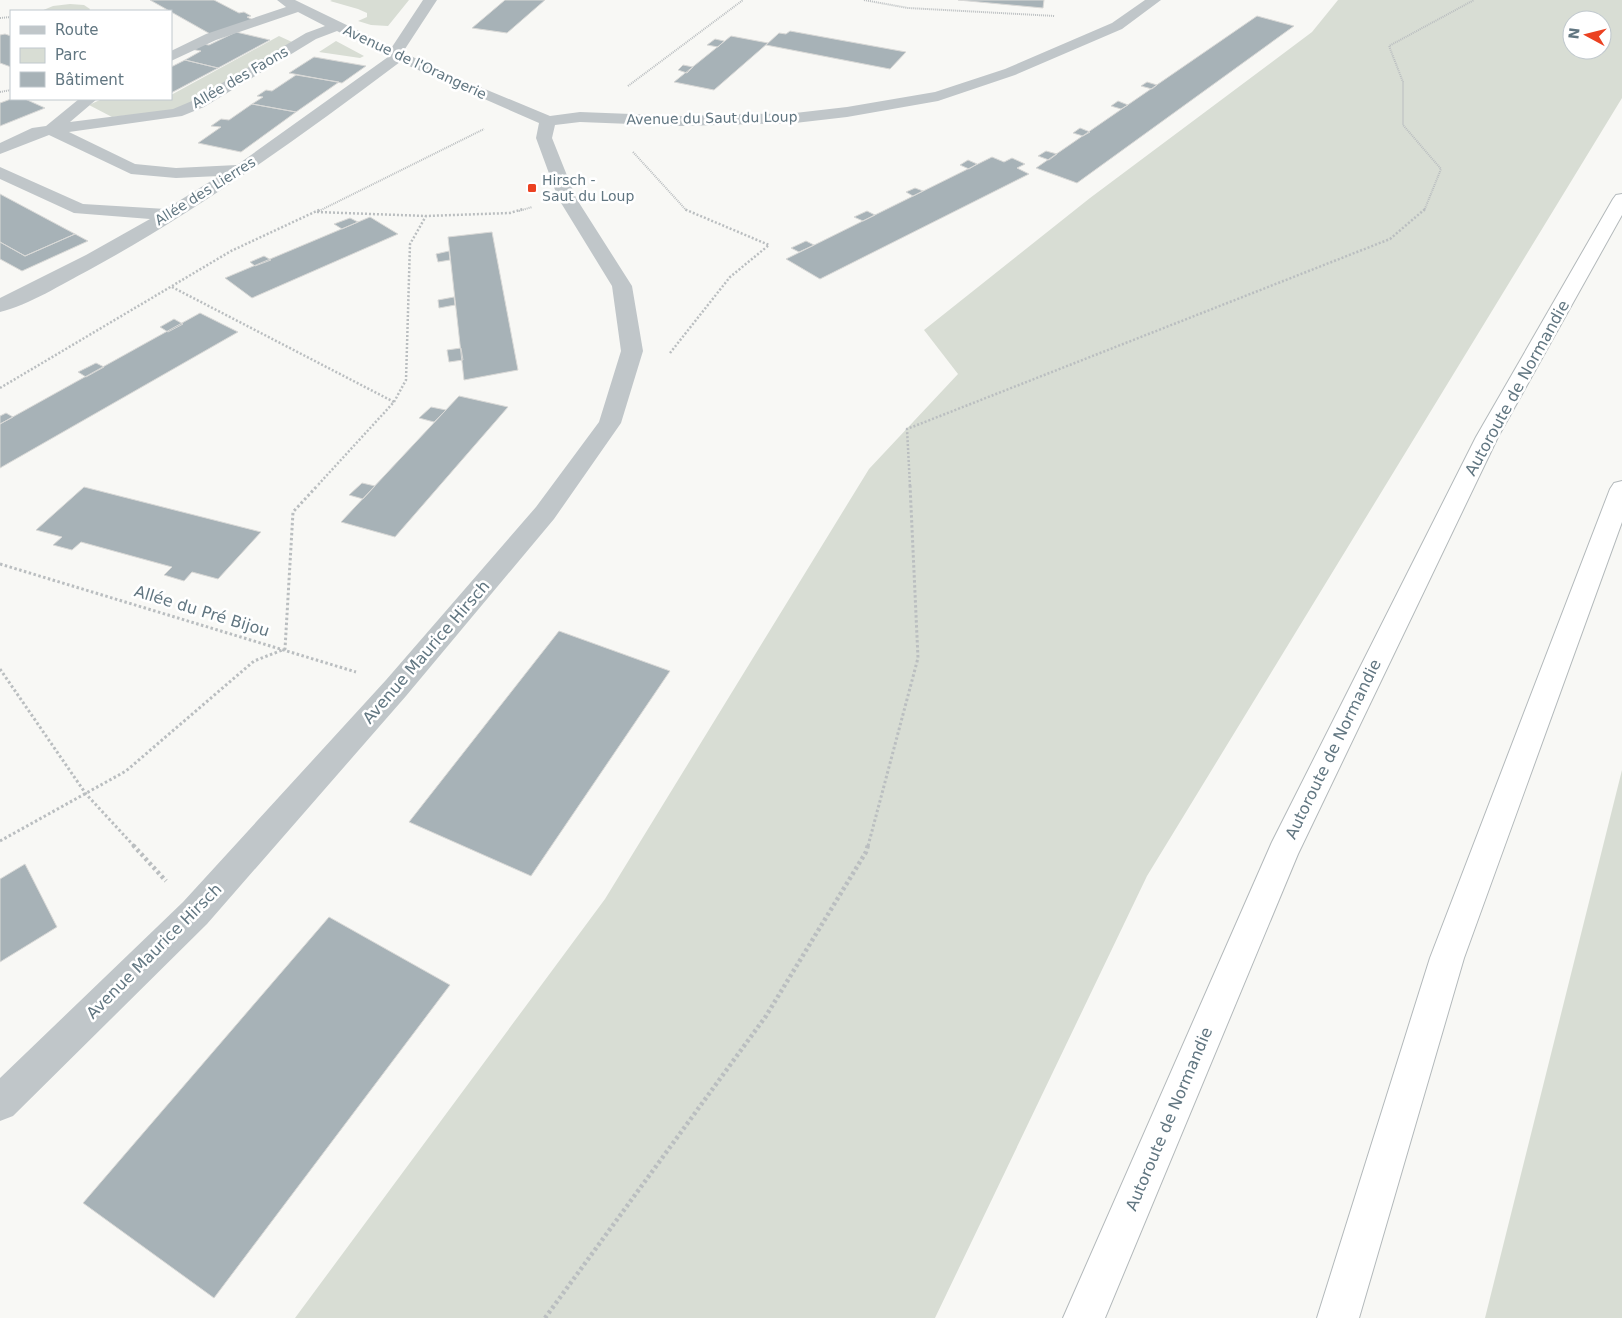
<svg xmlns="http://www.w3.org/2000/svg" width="1622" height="1318" viewBox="0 0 1622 1318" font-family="'DejaVu Sans',sans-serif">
<rect width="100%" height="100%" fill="#f8f8f5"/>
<path fill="#d8ddd4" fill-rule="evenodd" d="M332 0H409L388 26 371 25 358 21 367 17V13L358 9 330 1Z
M1338 0H1622V98L1147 876 935 1318H295L605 899 869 469 958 374 924 330 1090 198 1312 32ZM1572 20H1602V50H1572Z
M70 4 84 5 90 9 89 11H41L53 6Z
M279 36 292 42 195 102 170 111 112 117 89 105 102 99H171V95Z
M336 41 364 56 360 58 319 52Z
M1622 770V1318H1485Z"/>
<path fill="#a7b2b7" stroke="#d9d9d7" d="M150 0H214L239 13 244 12 251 16 247 17 255 21 212 35Z
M505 0H545L507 33 472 28Z
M958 0H1044L1043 8Z
M1257 16 1294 26 1077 183 1036 168Z
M790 31 906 52 890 69 766 45 779 33 786 34Z
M236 32 270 40 218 68 185 60 201 51 191 49 202 44 209 45Z
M5 34 11 36V67L0 63V35Z
M731 36 768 43 714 90 674 82Z
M715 39 724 41 718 47 707 45Z
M314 57 366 66 342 83 289 73Z
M185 60 218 68 171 93V67Z
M683 65 693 67 687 73 678 70Z
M296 75 339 82 296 112 252 104 263 97 257 96 266 90 272 91Z
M1147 82 1157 85 1152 89 1141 86Z
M11 99H25L45 108 0 126V103Z
M1118 101 1128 105 1121 109 1111 106Z
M252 104 296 112 241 152 198 143 221 127 211 126 221 119 229 120Z
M1080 128 1090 132 1083 136 1073 133Z
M1046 151 1057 154 1049 160 1038 156Z
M992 157 1004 162 1012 158 1025 164 1017 168 1029 174 820 279 786 259Z
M968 160 977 164 969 169 960 165Z
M915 188 923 191 913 196 906 192Z
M0 194 75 234 25 256 0 242Z
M867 211 875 215 863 221 854 217Z
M370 217 398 234 252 298 225 278Z
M350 218 358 222 342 229 334 224Z
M492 232 518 370 464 380 448 237Z
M75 234 88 241 22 271 0 259V242L25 256Z
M806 241 814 245 799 252 791 248Z
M449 251 450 260 438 262 436 254Z
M264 256 271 260 255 266 250 262Z
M454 297 455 305 439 308 438 300Z
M200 313 238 332 0 468V424Z
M174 319 183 324 168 332 160 327Z
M461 348 463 360 449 362 447 350Z
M96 363 104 367 86 377 78 372Z
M459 396 508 407 395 537 341 522Z
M431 407 446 410 434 422 419 418Z
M6 413 13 417 0 424V416Z
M362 483 375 486 363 499 349 495Z
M84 487 261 532 218 579 192 572 184 581 164 575 172 567 81 542 72 550 53 545 62 537 36 530Z
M559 631 670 671 531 876 409 822Z
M25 864 57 927 0 962V879Z
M329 917 450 985 214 1298 83 1203Z"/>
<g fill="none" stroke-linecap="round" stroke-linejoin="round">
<defs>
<path id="highway" d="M1622 194V215L1498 437 1298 854 1105 1318H1063L1272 842 1476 437 1613 199 1616 195Z
M1622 481V522L1464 958 1359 1318H1317L1430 958 1610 489 1614 483Z"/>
</defs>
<use href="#highway" stroke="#b3b9bb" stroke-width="2"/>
<path stroke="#babec0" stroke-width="2" stroke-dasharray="1 1" stroke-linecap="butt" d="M864 0 908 8 1055 16
M0 18 11 17
M628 86 743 0
M0 92 11 90
M633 152 687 211
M319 211 484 129
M519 211 532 207
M1424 211 1441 169 1403 125V82L1389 46 1474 0"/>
<path stroke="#babec0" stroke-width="2.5" stroke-dasharray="2 2" stroke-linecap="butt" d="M317 212 426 216 510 213 523 209
M172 287 394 402 317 486
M670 353 730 277 769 245 684 209
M0 388 231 251 321 209
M394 402 406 380 410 244 426 216
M910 486 907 429 1390 239 1425 209"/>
<path stroke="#babec0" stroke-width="3" stroke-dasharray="2.5 2.5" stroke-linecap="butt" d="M0 564 356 672
M0 669 86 794 134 846
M0 841 126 771 254 661 285 649 293 512 318 485
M868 846 918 658 910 485"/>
<path stroke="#babec0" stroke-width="4.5" stroke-dasharray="3 3" stroke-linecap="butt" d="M133 845 166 881
M545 1318 766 1016 866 852 868 845"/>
<path fill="#c0c6c9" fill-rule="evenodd" d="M277 0H295L392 47 423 0H437L403 52 439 70 550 116 580 112 682 116 795 113 847 107 935 92 1005 69 1112 23 1145 0H1161L1122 29 1015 75 938 101 847 117 795 123 682 126 580 122 555 125 552 138 576 198 632 286 643 351 621 423 554 519 406 696 207 924 13 1116 0 1121V1078L183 902 386 680 536 507 599 422 621 351 612 286 558 198 536 138 539 123 400 62C300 137 199 210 89 270 62 284 29 305 0 312V298L86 255 150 219 74 213 0 179V167L83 204 166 209 219 176 176 178 131 174 49 135 0 154V143L32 128 46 126 79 99H97L70 122 173 109 192 101 306 33 325 26 298 12 216 40 171 61V51L206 34 286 7ZM337 31 388 57 237 165 176 168 135 164 69 132 182 116 204 107 316 39Z"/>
<use href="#highway" fill="#fff" fill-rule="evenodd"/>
</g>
<rect fill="#eb4121" stroke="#fff" stroke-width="2" x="527" y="183" width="10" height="10" rx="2.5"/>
<g text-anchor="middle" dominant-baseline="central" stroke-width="5" stroke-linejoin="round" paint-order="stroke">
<g font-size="14" fill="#617681" stroke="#fff">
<text transform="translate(415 62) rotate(25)">Avenue de l'Orangerie</text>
<text transform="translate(240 77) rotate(-30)">Allée des Faons</text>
<text transform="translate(712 118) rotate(-1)">Avenue du Saut du Loup</text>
<text transform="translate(205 191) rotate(-32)">Allée des Lierres</text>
</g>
<g font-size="14" fill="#617681" stroke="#fff" text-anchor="start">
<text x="542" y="180">Hirsch -<tspan x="542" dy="16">Saut du Loup</tspan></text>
</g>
<g font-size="16" fill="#617681" stroke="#fff">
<text transform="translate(1517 388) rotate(-61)">Autoroute de Normandie</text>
<text transform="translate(202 611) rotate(17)">Allée du Pré Bijou</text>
<text transform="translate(426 652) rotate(-49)">Avenue Maurice Hirsch</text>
<text transform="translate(1333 749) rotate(-64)">Autoroute de Normandie</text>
<text transform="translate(154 951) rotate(-45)">Avenue Maurice Hirsch</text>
<text transform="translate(1169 1119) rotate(-67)">Autoroute de Normandie</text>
</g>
</g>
<rect x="10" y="10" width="162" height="90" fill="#ffffff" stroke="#c0c8cd"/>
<rect x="20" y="26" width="25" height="8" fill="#c0c6c9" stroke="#c0c8cd"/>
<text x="55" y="35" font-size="15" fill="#617681">Route</text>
<rect x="20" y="48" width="25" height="15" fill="#d8ddd4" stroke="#c0c8cd"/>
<text x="55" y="60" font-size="15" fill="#617681">Parc</text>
<rect x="20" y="72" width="25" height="15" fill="#a7b2b7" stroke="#c0c8cd"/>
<text x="55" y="85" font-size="15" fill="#617681">Bâtiment</text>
<g transform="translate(1587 35) rotate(277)"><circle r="24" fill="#ffffff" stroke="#c0c8cd"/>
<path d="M0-4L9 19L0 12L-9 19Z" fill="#eb4121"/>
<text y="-8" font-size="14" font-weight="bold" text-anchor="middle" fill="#617681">N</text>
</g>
</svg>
